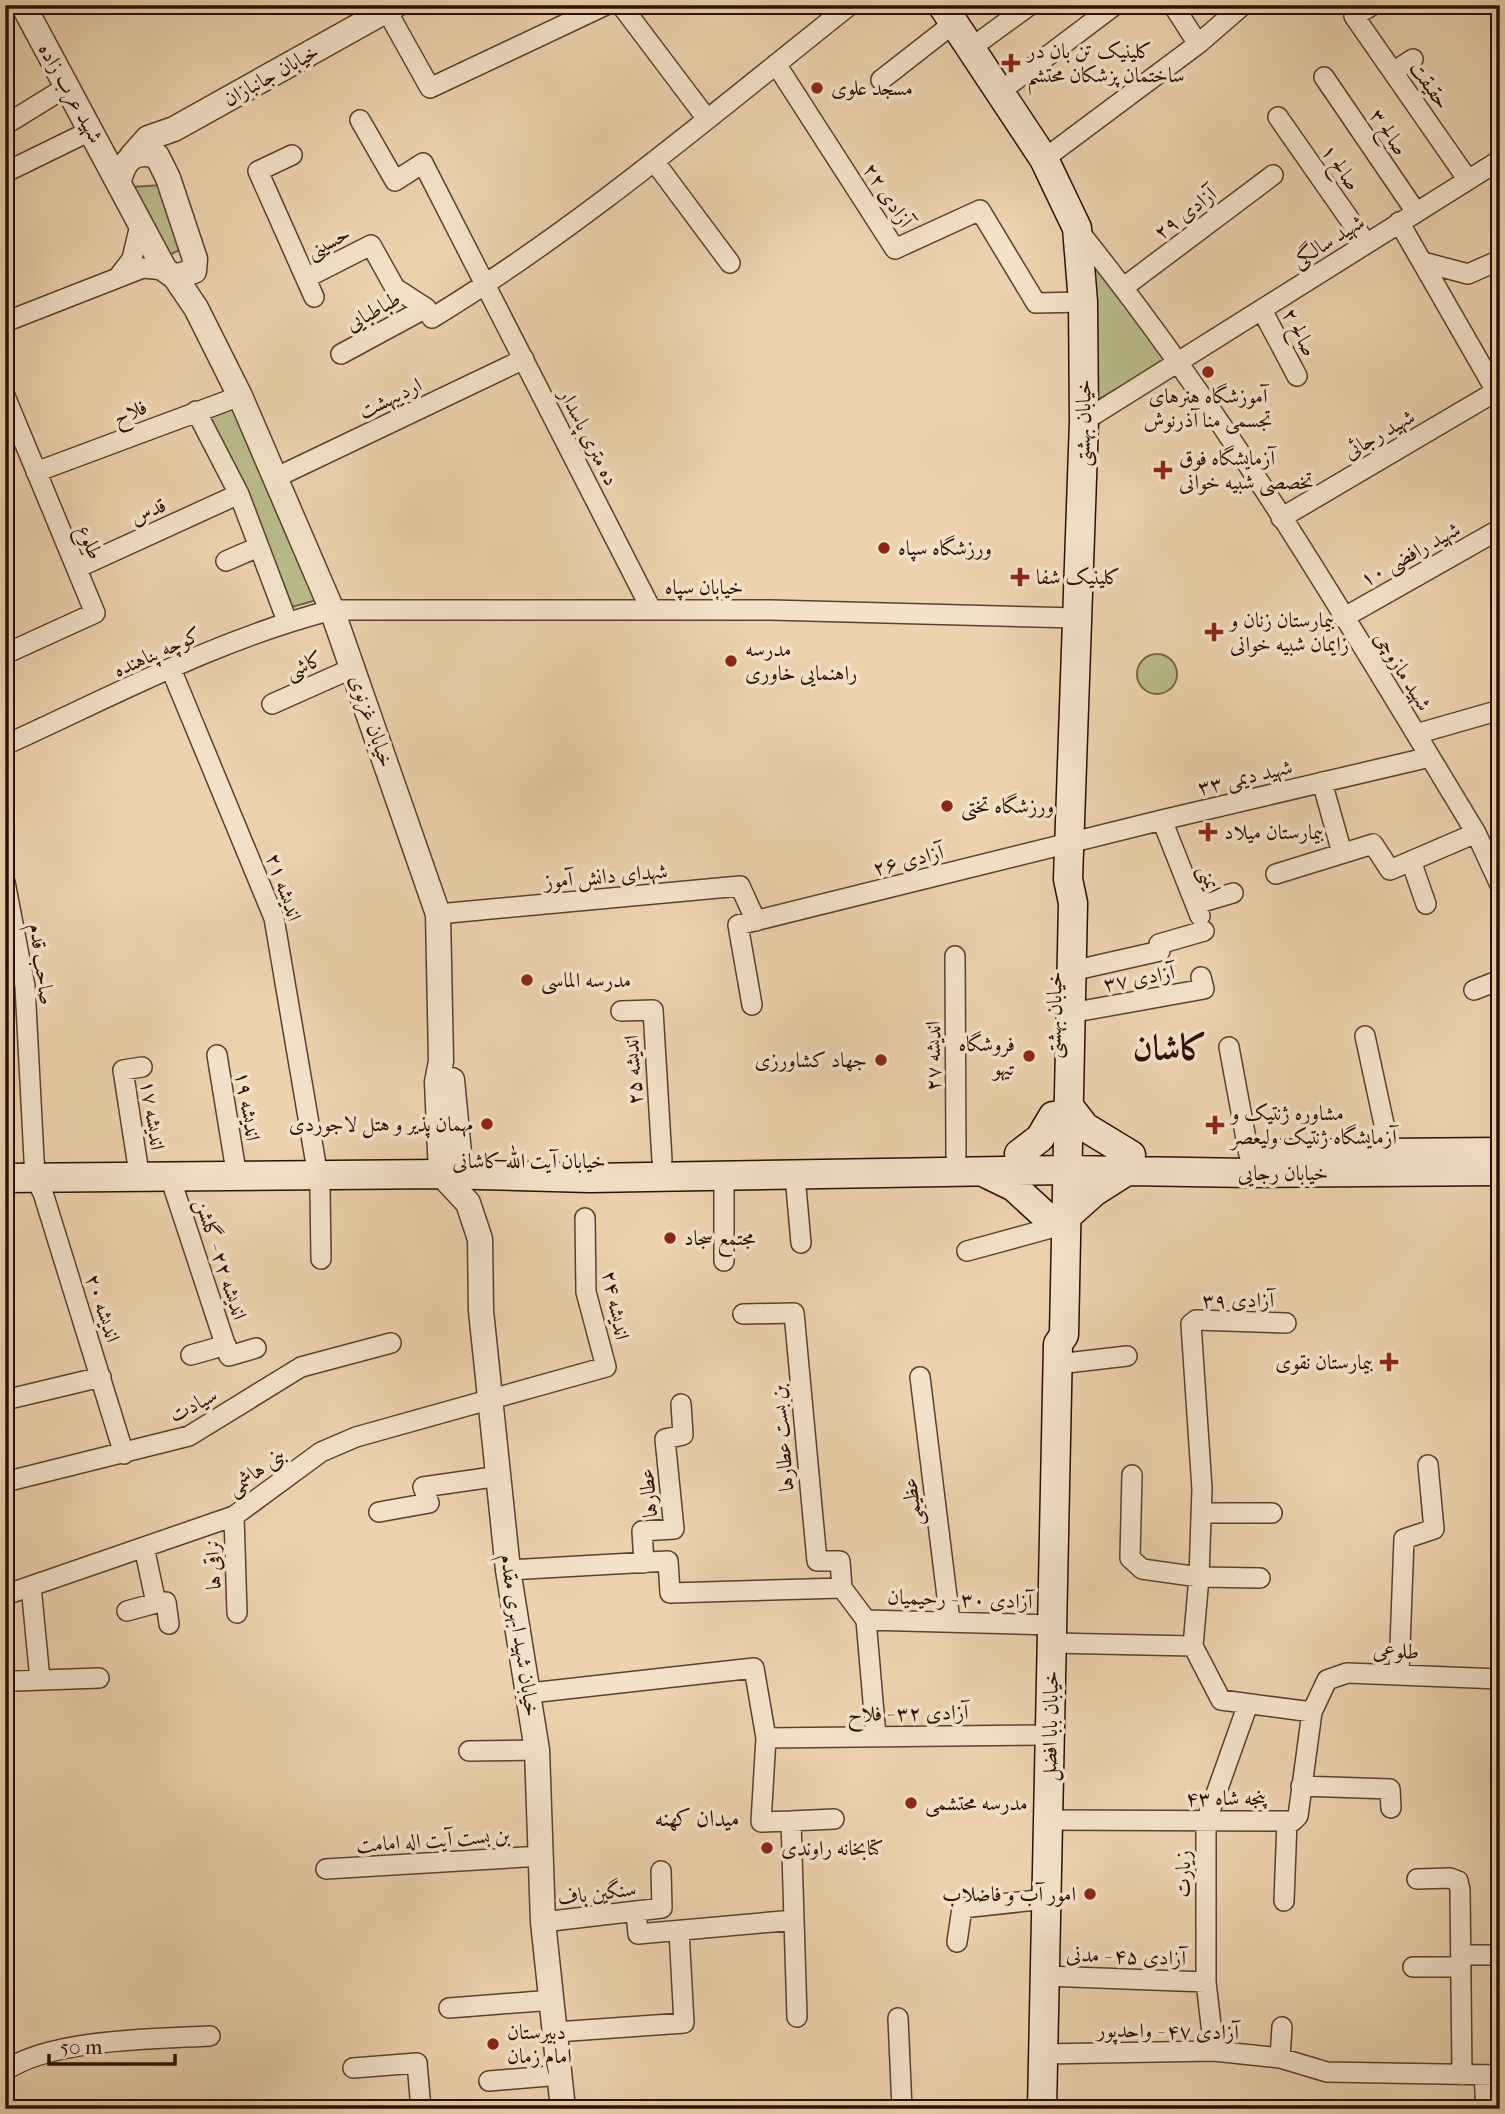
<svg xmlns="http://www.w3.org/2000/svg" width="1505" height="2114" viewBox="0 0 1505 2114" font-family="'IM FELL French Canon',Amiri,serif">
<rect width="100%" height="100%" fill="#ecd3ae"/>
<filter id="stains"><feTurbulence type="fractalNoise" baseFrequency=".00286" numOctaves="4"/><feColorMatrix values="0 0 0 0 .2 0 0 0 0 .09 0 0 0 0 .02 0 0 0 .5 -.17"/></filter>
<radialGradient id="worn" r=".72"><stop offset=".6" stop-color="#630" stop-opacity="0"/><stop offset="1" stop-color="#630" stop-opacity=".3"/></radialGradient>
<path fill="#b8bc8a" stroke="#726648" stroke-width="2" d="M162 185 190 245 163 258 132 187Z
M1085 249 1169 358 1094 402Z
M241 404 317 600 288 608 206 416Z
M1137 674a20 20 0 1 1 40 0a20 20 0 1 1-40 0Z"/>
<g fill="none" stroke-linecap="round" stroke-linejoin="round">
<defs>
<path id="minor" d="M621 5 707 119
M1173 5 1198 44
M1373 5 1354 16 1468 180
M387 11 430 88 606 5
M971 48 1030 5
M776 64 895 249 980 210 1036 303 1083 302
M1393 72 1413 59
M1324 77 1416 212
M881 80 954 23
M1001 91 1115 5
M1278 117 1366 243
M360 120 395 181 423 163 651 609
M5 125 68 86
M292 155 258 171 314 297
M1044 159 1198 44 1243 5
M654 161 730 263
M8 171 92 130
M1399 222 1496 391
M1077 229C1229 417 1351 627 1476 833L1500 885
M1423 262 1468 274 1500 260
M119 276 132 259 140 225
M306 278 371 245 395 288 426 308 432 318C581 227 714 113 850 5
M1124 287 1273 175
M1262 310 1297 376
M5 322 143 268 165 270
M341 354 426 308
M5 396 95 613 5 654
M196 411 239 494 287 621
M1084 421 1500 160
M36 472 240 396
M277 477 524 359
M1281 518 1500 389
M226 561 258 547
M77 568 239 494
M1343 618 1500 529
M171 669 274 918 320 1188 321 1259
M272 704 353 668
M1416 734 1500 710
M5 745C111 697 218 639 332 610H771L1077 618
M1322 782 1342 853
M1162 820 1200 916
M1411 861 1426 904
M1276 874 1373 844 1390 870 1476 833
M5 882 25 986 35 1178 43 1193 124 1454
M1196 904 1233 893
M438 914 740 886 756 921
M955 956 956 1156
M1072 968H1085L1160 951 1159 944 1204 931
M1474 990 1500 980
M752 1005 738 925 1162 820 1430 757
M621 1011 653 1010 662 1160
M1070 1013 1204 989 1201 977
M1365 1036 1390 1152
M1229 1047 1249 1155
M217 1055 235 1165
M138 1167 123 1070 142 1067
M795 1176 801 1243
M170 1177 229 1356 256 1348
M967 1251 1051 1228
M724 1261V1176
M743 1314 794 1313 817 1561H840L842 1588
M191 1355 226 1345
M1058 1364 1127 1356
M920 1377 950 1621
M5 1400 101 1377
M1132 1475 1130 1558 1142 1569 1199 1577 1260 1578
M5 1482 189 1436 301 1367 391 1343
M379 1512 429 1503 423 1487 500 1476
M1201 1513H1272
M234 1516 237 1613
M144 1547 156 1603 166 1602 169 1624
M644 1563 642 1531 674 1529 665 1439 683 1435 681 1404
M508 1570 668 1561 670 1593 842 1588 866 1620 876 1736
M31 1586 40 1680
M5 1595 234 1516 321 1452 356 1437 606 1367 586 1292 585 1218
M127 1611 156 1603
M866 1620 1053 1625
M1052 1643 1193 1646
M1193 1646 1199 1577 1202 1489 1191 1324 1196 1320 1286 1323
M1193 1646 1221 1700 1312 1712
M1399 1673 1404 1539 1434 1529 1428 1465
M15 1681 99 1678
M530 1693 754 1668 766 1738 761 1822 791 1821 797 2017
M766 1738 1050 1735
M469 1751 537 1750
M1301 1786 1390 1789 1391 1808
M1048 1820 1293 1821 1298 1816 1312 1712 1327 1680 1347 1673 1500 1679
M791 1821 834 1819
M326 1869 542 1856
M1417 1879 1450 1878 1458 1881 1460 1890 1462 2075
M1284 1901 1287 1821
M636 1911 638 1934 794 1920
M543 1922 662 1908 661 1871
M957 1942 962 1908 1047 1899
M1461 1955H1491
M1413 1967H1461
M1045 1976 1206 1982
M449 2008 553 2000
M898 2018 902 2109
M556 2032 684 2023 679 1931
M1214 2051 1206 1982V1822L1248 1704
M1043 2054 1214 2051 1280 2058 1327 2072 1500 2075
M1280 2058 1282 2027
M353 2068 417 2063 421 2109
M5 2071C50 2039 154 2039 210 2036
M1484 2075 1486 2109
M489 2081 561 2075"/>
<path id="tertiary" d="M23 5 165 270 175 277 194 271 195 259 168 178 157 156C134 149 124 160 119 181
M132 156 148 138 174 129 396 5
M175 277 196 308 240 396 332 610 438 914 441 1061 437 1082 441 1174 468 1203 480 1239 481 1311 508 1570 537 1750 543 1922 563 2109
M452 1080 461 1174"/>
<path id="secondary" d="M942 5 1044 159 1077 228 1083 302 1084 421 1068 879 1073 903 1064 1335 1058 1344 1042 2109
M1068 1105 1085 1127 1131 1155
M1019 1154 1040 1138 1053 1116
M1265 1154 1500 1152
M987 1174 1014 1187 1051 1221
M5 1178 441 1174 589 1178 1067 1170 1250 1173 1500 1171
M1066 1217 1094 1192 1127 1171"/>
</defs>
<use href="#minor" stroke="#5b402f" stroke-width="22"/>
<use href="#tertiary" stroke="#5b402f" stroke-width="27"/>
<use href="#secondary" stroke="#2b0f05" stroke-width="31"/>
<use href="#minor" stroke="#f3e2ca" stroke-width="19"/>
<use href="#tertiary" stroke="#f3e2ca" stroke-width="24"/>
<use href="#secondary" stroke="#f3e2ca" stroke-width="28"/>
</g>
<g fill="#8f2418" stroke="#f3e2ca" stroke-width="2.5">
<path d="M1007.5 52.5h7v7h7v7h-7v7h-7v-7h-7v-7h7z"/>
<circle cx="817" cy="88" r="7"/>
<circle cx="1208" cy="372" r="7"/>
<path d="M1159.5 459.5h7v7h7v7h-7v7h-7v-7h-7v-7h7z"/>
<circle cx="884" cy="548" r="7"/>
<path d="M1016.5 566.5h7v7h7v7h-7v7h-7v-7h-7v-7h7z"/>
<path d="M1210.5 621.5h7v7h7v7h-7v7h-7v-7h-7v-7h7z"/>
<circle cx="731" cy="661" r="7"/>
<circle cx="947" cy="806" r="7"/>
<path d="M1204.5 821.5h7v7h7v7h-7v7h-7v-7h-7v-7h7z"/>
<circle cx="527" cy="980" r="7"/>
<circle cx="1029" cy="1056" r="7"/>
<circle cx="881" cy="1060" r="7"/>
<circle cx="487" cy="1124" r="7"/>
<path d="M1211.5 1114.5h7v7h7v7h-7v7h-7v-7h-7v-7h7z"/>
<circle cx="670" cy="1238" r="7"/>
<path d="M1385.5 1351.5h7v7h7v7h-7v7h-7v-7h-7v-7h7z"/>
<circle cx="911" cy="1803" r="7"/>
<circle cx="767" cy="1848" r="7"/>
<circle cx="1090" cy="1894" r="7"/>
<circle cx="493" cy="2044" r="7"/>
</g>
<g text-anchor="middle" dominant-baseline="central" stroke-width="7" stroke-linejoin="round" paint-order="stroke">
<g font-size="21" fill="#2b0f05" stroke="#f3e2ca" text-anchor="start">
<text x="1027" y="51">کلینیک تن بان در<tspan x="1027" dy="24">ساختمان پزشکان محتشم</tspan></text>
<text x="831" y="88">مسجد علوی</text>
<text x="1208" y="396" text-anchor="middle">آموزشگاه هنرهای<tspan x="1208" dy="24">تجسمی منا آذرنوش</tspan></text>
<text x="1179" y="458">آزمایشگاه فوق<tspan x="1179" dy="24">تخصصی شبیه خوانی</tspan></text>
<text x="898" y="548">ورزشگاه سپاه</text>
<text x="1036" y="577">کلینیک شفا</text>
<text x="1230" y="620">بیمارستان زنان و<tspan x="1230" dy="24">زایمان شبیه خوانی</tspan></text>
<text x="745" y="649">مدرسه<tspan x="745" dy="24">راهنمایی خاوری</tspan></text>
<text x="961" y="806">ورزشگاه تختی</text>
<text x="1224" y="832">بیمارستان میلاد</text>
<text x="541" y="980">مدرسه الماسی</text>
<text x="1015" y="1044" text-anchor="end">فروشگاه<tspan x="1015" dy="24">تیهو</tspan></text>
<text x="867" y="1060" text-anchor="end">جهاد کشاورزی</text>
<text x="1231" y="1113">مشاوره ژنتیک و<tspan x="1231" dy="24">آزمایشگاه ژنتیک ولیعصر</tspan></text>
<text x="473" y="1124" text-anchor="end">مهمان پذیر و هتل لاجوردی</text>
<text x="684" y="1238">مجتمع سجاد</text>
<text x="1373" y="1362" text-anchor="end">بیمارستان نقوی</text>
<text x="925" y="1803">مدرسه محتشمی</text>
<text x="781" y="1848">کتابخانه راوندی</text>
<text x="1076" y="1894" text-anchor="end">امور آب و فاضلاب</text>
<text x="507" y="2032">دبیرستان<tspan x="507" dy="24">امام زمان</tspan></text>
</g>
<g font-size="21" fill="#2b0f05" stroke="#f3e2ca">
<text transform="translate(271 75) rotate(-29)">خیابان جانبازان</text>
<text transform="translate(1430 85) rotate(55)">حقیقت</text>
<text transform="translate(71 93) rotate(61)">شهید عرب زاده</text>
<text transform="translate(1389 132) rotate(56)">صالح ۳</text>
<text transform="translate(1341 167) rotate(55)">صالح ۱</text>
<text transform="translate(888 195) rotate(57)">آزادی ۲۲</text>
<text transform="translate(1185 213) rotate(-37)">آزادی ۲۹</text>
<text transform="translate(1328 241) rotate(-32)">شهید سالگی</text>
<text transform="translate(328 242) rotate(-27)">حسینی</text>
<text transform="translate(373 311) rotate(-29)">طباطبایی</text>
<text transform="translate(1300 332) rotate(63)">صالح ۲</text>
<text transform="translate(390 398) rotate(-26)">اردیبهشت</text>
<text transform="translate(130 412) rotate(-21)">فلاح</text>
<text transform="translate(1083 423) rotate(-89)">خیابان بهشتی</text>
<text transform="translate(1379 434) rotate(-30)">شهید رجائی</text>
<text transform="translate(589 437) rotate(63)">ده متری پاسدار</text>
<text transform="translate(148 511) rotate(-24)">قدس</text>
<text transform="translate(90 542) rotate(67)">طلوع</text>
<text transform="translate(1410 554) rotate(-29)">شهید رافضی ۱۰</text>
<text x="704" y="587">خیابان سپاه</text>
<text transform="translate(157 652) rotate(-24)">کوچه پناهنده</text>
<text transform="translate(304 665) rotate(-24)">کاشی</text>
<text transform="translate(1403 671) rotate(58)">شهید مازوچی</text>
<text transform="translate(372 721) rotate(71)">خیابان غزنوی</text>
<text transform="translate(1245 777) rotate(-13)">شهید دیمی ۳۳</text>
<text transform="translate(908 860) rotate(-14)">آزادی ۲۶</text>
<text transform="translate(606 876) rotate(-5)">شهدای دانش آموز</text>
<text transform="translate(1210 879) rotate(69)">ایمنی</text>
<text transform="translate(284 887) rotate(71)">اندیشه ۲۱</text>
<text transform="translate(42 964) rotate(82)">صاحب قدم</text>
<text transform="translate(1139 978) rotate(-10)">آزادی ۳۷</text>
<text transform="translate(1054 1015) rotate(-89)">خیابان بهشتی</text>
<text transform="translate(933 1056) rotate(-90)">اندیشه ۲۷</text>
<text transform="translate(633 1070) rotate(-93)">اندیشه ۲۵</text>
<text transform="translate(248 1106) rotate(81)">اندیشه ۱۹</text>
<text transform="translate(153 1115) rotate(82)">اندیشه ۱۷</text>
<text x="529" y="1161">خیابان آیت الله کاشانی</text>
<text x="1283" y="1173">خیابان رجایی</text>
<text transform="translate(221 1259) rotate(72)">اندیشه ۲۲ - گلشن</text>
<text x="1238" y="1300">آزادی ۳۹</text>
<text transform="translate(616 1305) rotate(79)">اندیشه ۲۴</text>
<text transform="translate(103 1308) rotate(72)">اندیشه ۲۰</text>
<text transform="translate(193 1405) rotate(-28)">سیادت</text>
<text transform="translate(782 1438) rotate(-95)">بن بست عطارها</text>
<text transform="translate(256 1471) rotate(-36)">بنی هاشمی</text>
<text transform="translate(648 1493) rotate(-96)">عطارها</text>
<text transform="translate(912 1502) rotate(-97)">عظیمی</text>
<text transform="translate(213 1565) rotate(-92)">نراقی ها</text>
<text transform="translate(960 1599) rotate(2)">آزادی ۳۰ - رحیمیان</text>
<text transform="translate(520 1635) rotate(81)">خیابان شهید ابهری مقدم</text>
<text transform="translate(1396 1651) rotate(2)">طلوعی</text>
<text transform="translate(908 1713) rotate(-1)">آزادی ۳۲ - فلاح</text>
<text transform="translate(1050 1726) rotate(-89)">خیابان بابا افضل</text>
<text x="1226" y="1798">پنجه شاه ۴۳</text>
<text transform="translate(433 1840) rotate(-4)">بن بست آیت اله امامت</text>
<text transform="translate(1183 1874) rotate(-90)">زیارت</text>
<text transform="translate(597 1893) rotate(-7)">سنگین باف</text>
<text transform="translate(1126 1956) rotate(2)">آزادی ۴۵ - مدنی</text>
<text transform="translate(1168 2031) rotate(1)">آزادی ۴۷ - واحدپور</text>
</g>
<g font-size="23" fill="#2b0f05" stroke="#f3e2ca">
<text x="697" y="1818">میدان کهنه</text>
</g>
<g font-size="35" font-weight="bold" fill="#2b0f05" stroke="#f3e2ca">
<text x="1170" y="1047">کاشان</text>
</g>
</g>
<rect width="1505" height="2114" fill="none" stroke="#ecd3ae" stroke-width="28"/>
<rect x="7" y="7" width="1491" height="2100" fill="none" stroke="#2b0f05" stroke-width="3.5"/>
<rect x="14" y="14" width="1477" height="2086" fill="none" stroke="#2b0f05" stroke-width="2"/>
<path d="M49 2054v10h126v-10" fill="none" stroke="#2b0f05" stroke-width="3.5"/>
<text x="60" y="2054" font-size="21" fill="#2b0f05" stroke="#f3e2ca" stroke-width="5" paint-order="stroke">50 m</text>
<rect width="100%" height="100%" filter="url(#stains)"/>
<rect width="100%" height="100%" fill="url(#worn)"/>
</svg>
